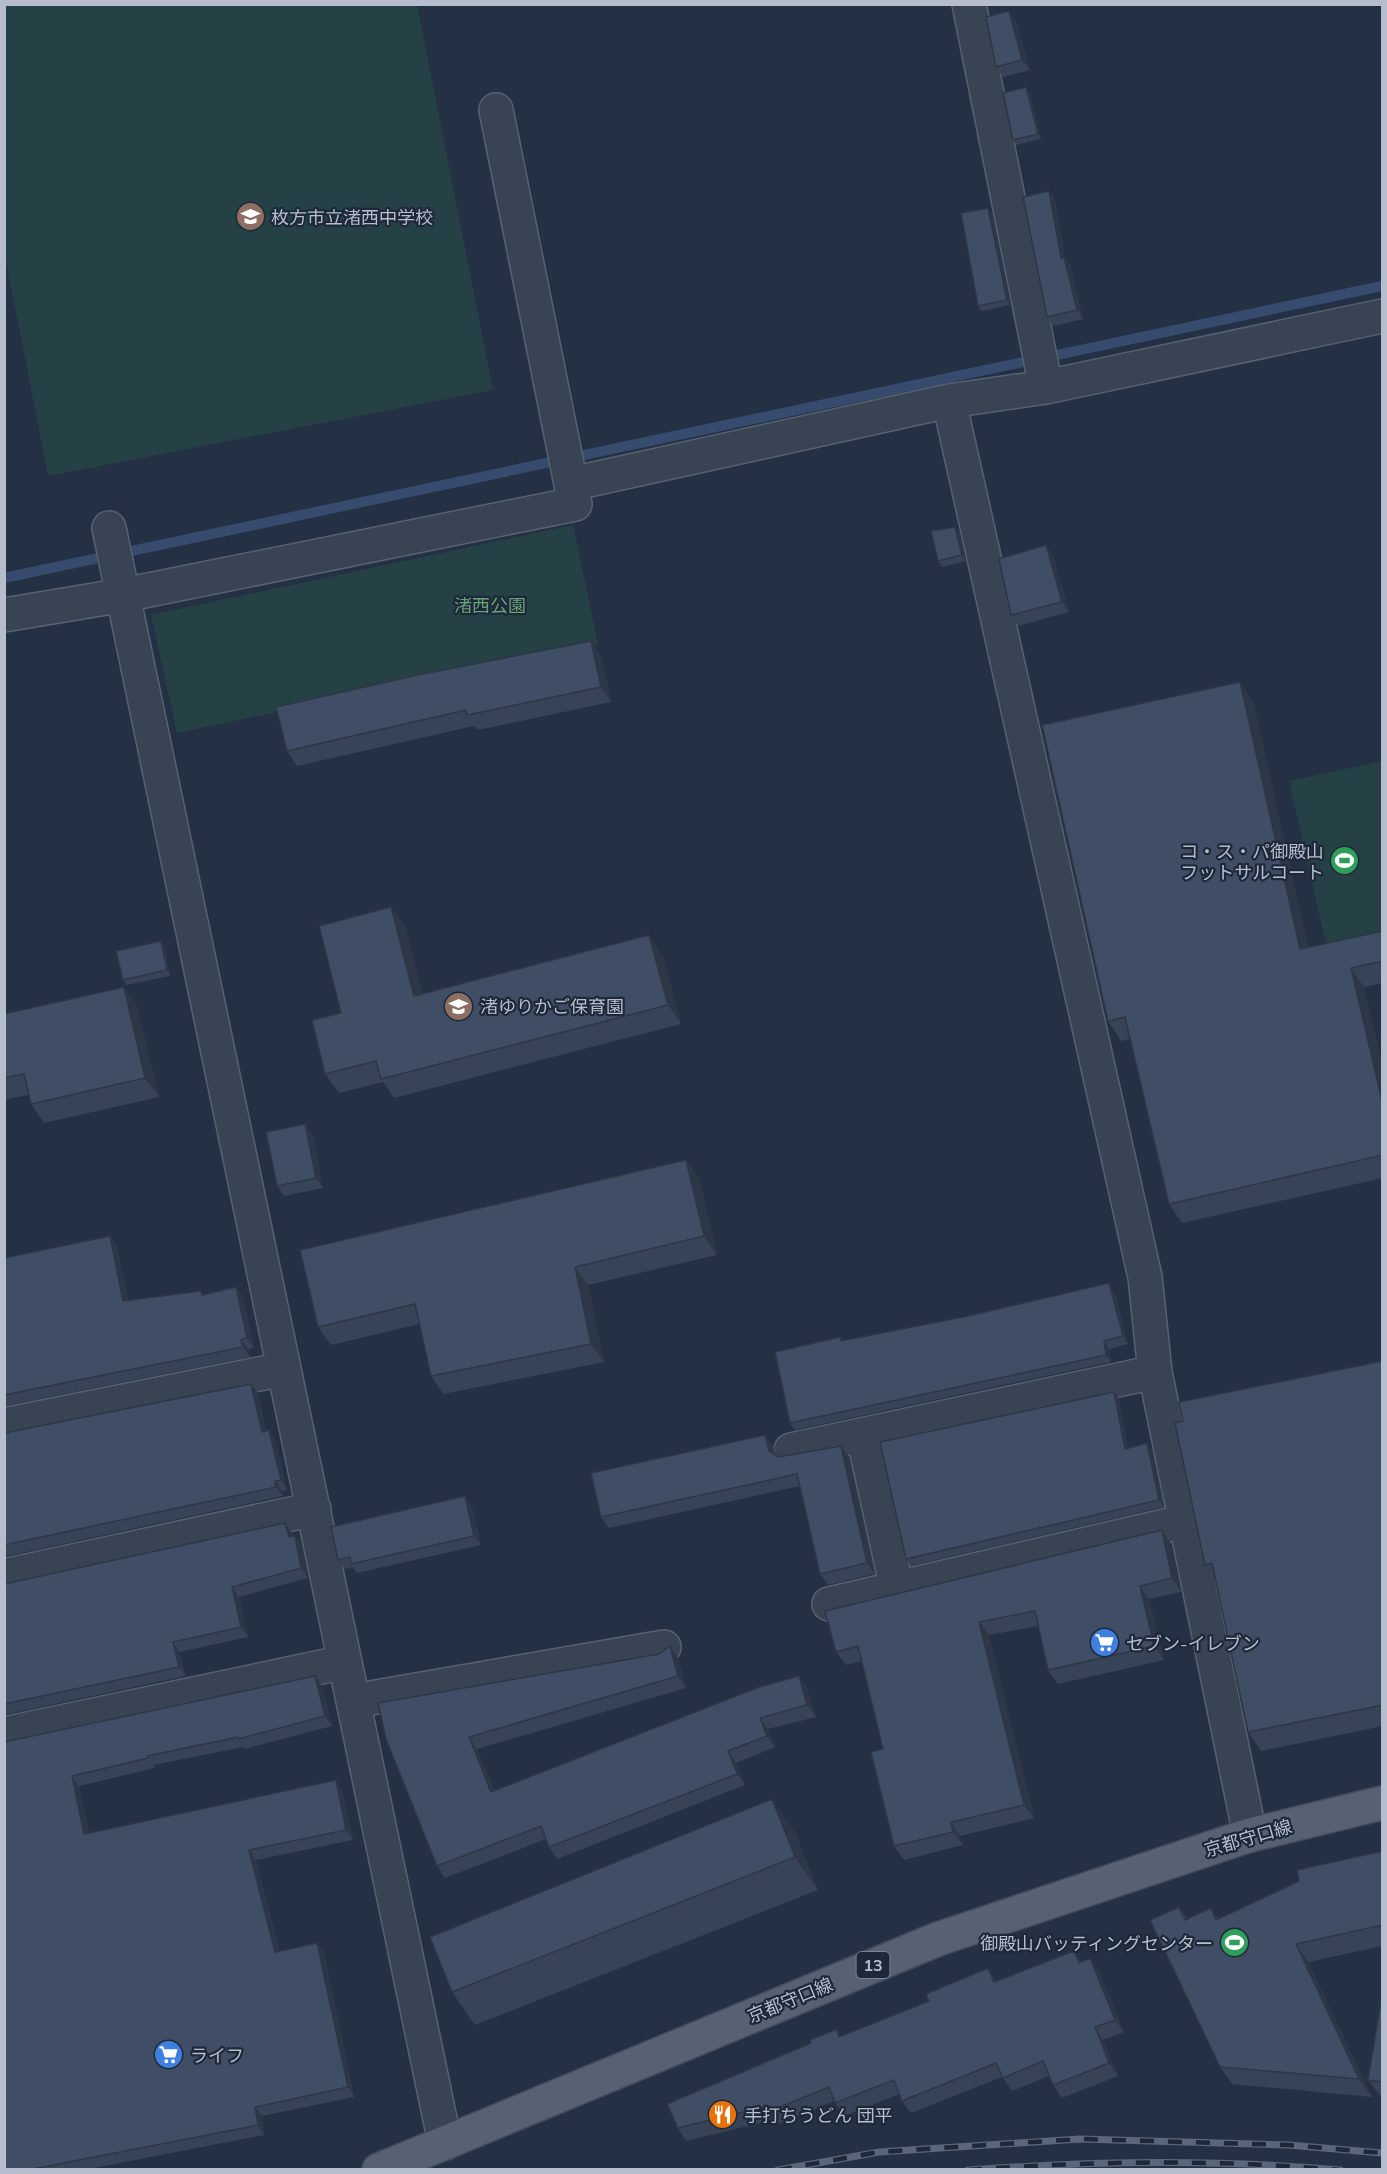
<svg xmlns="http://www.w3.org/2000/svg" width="1387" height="2174" viewBox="0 0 1387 2174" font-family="Mulish,'Noto Sans JP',sans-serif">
<rect width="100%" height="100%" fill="#243145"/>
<path fill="#264145" d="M4 5H417L493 390 48 476 5 256Z
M573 525 598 644 177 733 151 615Z
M1382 761V941L1328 953 1289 781Z"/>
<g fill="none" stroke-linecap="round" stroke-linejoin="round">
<path stroke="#364b6d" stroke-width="10" d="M4 578 1382 286"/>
<defs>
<path id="street" d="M969 4 1046 387
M949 401 1145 1277 1155 1372 1250 1835
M571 484 949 401 1046 387 1382 316
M109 528 445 2143
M4 615 124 595 575 504 496 110
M4 1425 284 1369
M863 1435 897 1589
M791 1450 1155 1372
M4 1576 314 1509
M829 1604 1186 1521
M353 1701 664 1647
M4 1734 345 1662"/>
<path id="primary" d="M379 2170 938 1939 1250 1835 1382 1803"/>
</defs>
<use href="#street" stroke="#576171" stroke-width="36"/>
<use href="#primary" stroke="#424c5d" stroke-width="36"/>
<use href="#street" stroke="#384354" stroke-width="33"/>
<use href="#primary" stroke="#566274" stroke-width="33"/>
<defs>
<path id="rail" d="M778 2170 879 2152 1080 2139 1289 2145 1382 2153
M968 2170C1092 2161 1216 2159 1340 2170"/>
</defs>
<use href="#rail" stroke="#5a677b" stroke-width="7"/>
<use href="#rail" stroke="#1d2839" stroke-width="4.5" stroke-dasharray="14" stroke-linecap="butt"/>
</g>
<path fill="#374357" d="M1016 21 1030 70 1003 77 996 67Z
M1030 93 1041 139 1016 145 1013 140Z
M1049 191 1055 200 1065 258 1070 265 1083 319 1053 326 1047 317Z
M988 208 992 213 1010 305 982 311 978 306Z
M955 527 959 532 966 561 942 567 938 561Z
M1053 555 1069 612 1018 626 1011 615Z
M591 641 601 656 611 702 478 730 474 726 297 766 287 751Z
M1253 701 1308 947 1383 931V983L1364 987 1383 1068V1178L1182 1223 1169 1204 1130 1039 1121 1041 1108 1021Z
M405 926 422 994 663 955 681 1024 394 1098 383 1082 339 1093 325 1074 341 1013Z
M161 941 164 946 170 976 126 985 123 980Z
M124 987 137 1006 159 1097 44 1123 31 1104 28 1095 4 1100V1014Z
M313 1135 323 1188 284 1196 277 1186Z
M699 1178 717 1255 588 1285 604 1362 443 1394 431 1376 420 1324 331 1345 318 1327Z
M110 1236 117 1246 128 1300 201 1291 204 1295 236 1287 243 1297 254 1348 248 1349 250 1357 4 1406V1258Z
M1114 1291 1128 1344 1109 1349 1111 1362 795 1430 790 1423 840 1337 843 1341Z
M1383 1361V1726L1261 1751 1248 1732 1216 1582 1205 1565 1183 1421Z
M1114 1392 1119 1399 1128 1448 1152 1450 1164 1507 911 1566 906 1559Z
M258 1393 266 1431 275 1440 287 1490 282 1491 283 1496 4 1557V1433Z
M773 1446 775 1455 778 1457 841 1446 849 1457 875 1574 828 1585 820 1574 800 1486 609 1528 601 1517Z
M472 1506 481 1545 357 1573 353 1567 345 1569 338 1560Z
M292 1533 293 1536 302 1545 308 1578 239 1597 248 1637 179 1652 186 1676 4 1715V1584Z
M1171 1544 1181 1592 1149 1599 1164 1660 1058 1684 1048 1670 1038 1626 989 1635 1034 1818 960 1836 963 1845 904 1860 894 1846 883 1749 862 1661 846 1665 836 1652Z
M670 1646 678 1658 686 1688 477 1749 494 1790 807 1688 816 1717 768 1729 775 1747 736 1763 745 1785 557 1859 549 1847 546 1839 445 1878 437 1866 386 1739 659 1654Z
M322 1686 332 1726 245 1749 243 1747 154 1765 155 1768 79 1786 89 1833 342 1790 353 1840 256 1860 279 1951 324 1953 354 2097 262 2116 264 2135 89 2169H4V1742Z
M795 1832 818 1890 475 2025 452 1992Z
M1383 1851V1946L1308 1962 1372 2097 1232 2084 1220 2067 1179 1907 1187 1919 1211 1908 1218 1919Z
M1082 1962 1099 1971 1124 2032 1103 2040 1118 2076 1062 2098 1053 2085 1049 2076 1012 2091 1002 2077 911 2113 902 2101 900 2094 844 2116 834 2101 779 2124 776 2119 686 2141 678 2128 841 2036 997 1981Z
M1383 2001V2098L1381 2097 1368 2080Z"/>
<path fill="#2d3747" d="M1009 11 1016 21 1030 70 1022 60Z
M1026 87 1030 93 1041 139 1038 134Z
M1049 191 1055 200 1065 258 1070 265 1083 319 1077 310 1061 258Z
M988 208 992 213 1010 305 1007 300Z
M955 527 959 532 966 561 962 555Z
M1046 545 1053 555 1069 612 1062 602Z
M591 641 601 656 611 702 601 687Z
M1240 682 1253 701 1313 968 1300 949Z
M391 907 405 926 428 1015 414 996Z
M649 935 663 955 681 1024 668 1005Z
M161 941 164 946 170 976 167 970Z
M1351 968 1364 987 1383 1068V1106Z
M124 987 137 1006 159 1097 145 1078Z
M305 1124 313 1135 323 1188 316 1178Z
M686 1160 699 1178 717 1255 704 1236Z
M110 1236 117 1246 130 1311 123 1301Z
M575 1267 588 1285 604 1362 591 1344Z
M1109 1283 1114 1291 1128 1344 1123 1336Z
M236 1287 243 1297 254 1348 247 1338Z
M241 1340 248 1349 250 1357 243 1347Z
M1104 1341 1109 1349 1111 1362 1106 1355Z
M251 1384 258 1393 268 1442 262 1432Z
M1114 1392 1119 1399 1130 1456 1125 1449Z
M269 1430 275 1440 287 1490 281 1480Z
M765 1435 773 1446 777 1462 769 1451Z
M1147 1443 1152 1450 1164 1507 1159 1500Z
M841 1446 849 1457 875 1574 867 1563Z
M275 1481 282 1491 283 1496 276 1487Z
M465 1496 472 1506 481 1545 474 1536Z
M285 1523 292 1533 295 1547 289 1537Z
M1162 1530 1171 1544 1181 1592 1172 1578Z
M295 1536 302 1545 308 1578 301 1568Z
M1140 1586 1149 1599 1164 1660 1154 1646Z
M232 1587 239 1597 248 1637 241 1627Z
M979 1622 989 1635 1034 1818 1024 1805Z
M173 1642 179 1652 186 1676 179 1667Z
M670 1646 678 1658 686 1688 678 1676Z
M315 1676 322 1686 332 1726 325 1716Z
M799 1676 807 1688 816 1717 807 1705Z
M760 1718 768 1729 775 1747 767 1736Z
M469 1737 477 1749 499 1803 491 1792Z
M728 1751 736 1763 745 1785 737 1774Z
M72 1776 79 1786 91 1843 84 1834Z
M336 1780 342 1790 353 1840 346 1830Z
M772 1799 795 1832 818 1890 795 1857Z
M951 1822 960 1836 963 1845 953 1832Z
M249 1850 256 1860 281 1962 275 1952Z
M317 1943 324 1953 354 2097 348 2087Z
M1296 1944 1308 1962 1372 2097 1359 2079Z
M1074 1951 1083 1964 1079 1963Z
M1090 1958 1099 1971 1124 2032 1115 2020Z
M988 1968 997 1981 1003 1995 994 1982Z
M1095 2027 1103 2040 1118 2076 1109 2063Z
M255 2107 262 2116 264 2135 258 2125Z"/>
<path fill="#404e65" stroke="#2d3747" stroke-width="1.5" d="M1009 11 1022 60 996 67 986 17Z
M1026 87 1038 134 1013 140 1003 93Z
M1049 191 1061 258 1064 257 1077 310 1047 317 1023 197Z
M988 208 1007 300 978 306 961 213Z
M955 527 962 555 938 561 931 531Z
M1046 545 1062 602 1011 615 999 559Z
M591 641 601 687 467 715 466 710 287 751 276 707 418 675Z
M1240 682 1300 949 1383 931V961L1351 968 1383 1105V1155L1169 1204 1125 1017 1108 1021 1042 725Z
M391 907 414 996 649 935 668 1005 381 1079 376 1061 325 1074 312 1020 341 1013 319 926Z
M161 941 167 970 123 980 116 951Z
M124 987 145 1078 31 1104 24 1074 4 1078V1014Z
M305 1124 316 1178 277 1186 266 1132Z
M686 1160 704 1236 575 1267 591 1344 431 1376 415 1304 318 1327 300 1250Z
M110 1236 123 1301 201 1291 202 1295 236 1287 247 1338 241 1340 243 1347 4 1395V1258Z
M1109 1283 1123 1336 1104 1341 1106 1355 790 1423 775 1352 840 1337 841 1341 968 1316Z
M1383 1361V1705L1248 1732 1212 1563 1205 1565 1175 1423 1183 1421 1179 1402Z
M251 1384 262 1432 269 1430 281 1480 275 1481 276 1487 4 1545V1433Z
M1114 1392 1125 1449 1147 1443 1159 1500 906 1559 880 1442Z
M765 1435 769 1451 778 1457 841 1446 867 1563 820 1574 797 1474 601 1517 591 1473Z
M465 1496 474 1536 351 1564 350 1557 338 1560 331 1527Z
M285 1523 289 1537 295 1536 301 1568 232 1587 241 1627 173 1642 179 1667 4 1704V1584Z
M1162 1530 1172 1578 1140 1586 1154 1646 1048 1670 1035 1611 979 1622 1024 1805 951 1822 953 1832 894 1846 871 1752 883 1749 858 1646 836 1652 825 1611Z
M670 1646 678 1676 469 1737 491 1792 759 1687 799 1676 807 1705 760 1718 767 1736 728 1751 737 1774 549 1847 541 1826 437 1866 386 1739 378 1703 659 1654Z
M315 1676 325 1716 238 1739V1737L147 1756 148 1758 72 1776 84 1834 336 1780 346 1830 249 1850 275 1952 317 1943 348 2087 255 2107 258 2125 33 2169H4V1742Z
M772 1799 795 1857 452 1992 430 1937Z
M1383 1851V1925L1296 1944 1359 2079 1220 2067 1150 1920 1179 1907 1185 1920 1211 1908 1216 1920 1299 1881 1297 1870Z
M1074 1951 1079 1963 1090 1958 1115 2020 1095 2027 1109 2063 1053 2085 1043 2061 1003 2078 996 2063 902 2101 894 2080 835 2103 829 2087 770 2111 768 2106 678 2128 667 2104 811 2043 810 2040 837 2029 839 2037 929 2001 926 1994 988 1968 994 1982Z
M1381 2001H1383V2082L1368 2080Z"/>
<defs>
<symbol id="school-disc" viewBox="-11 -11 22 22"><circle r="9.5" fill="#8d6e63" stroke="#1d2839"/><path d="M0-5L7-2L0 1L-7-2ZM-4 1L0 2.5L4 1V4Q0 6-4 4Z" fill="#fff"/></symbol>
<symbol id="stadium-disc" viewBox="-11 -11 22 22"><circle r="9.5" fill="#2e9e5b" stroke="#1d2839"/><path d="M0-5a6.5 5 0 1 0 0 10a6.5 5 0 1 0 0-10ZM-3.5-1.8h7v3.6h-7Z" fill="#fff"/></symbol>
<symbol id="supermarket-disc" viewBox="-11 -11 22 22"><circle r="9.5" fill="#3f7fe0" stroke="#1d2839"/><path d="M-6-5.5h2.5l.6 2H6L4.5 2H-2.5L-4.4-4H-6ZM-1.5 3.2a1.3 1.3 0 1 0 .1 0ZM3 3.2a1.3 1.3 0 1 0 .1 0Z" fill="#fff"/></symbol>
<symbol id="restaurant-disc" viewBox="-11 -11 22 22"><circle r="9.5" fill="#e8710a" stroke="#1d2839"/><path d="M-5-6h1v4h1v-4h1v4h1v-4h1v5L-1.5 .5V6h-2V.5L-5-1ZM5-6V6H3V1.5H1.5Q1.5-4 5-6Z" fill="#fff"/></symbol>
</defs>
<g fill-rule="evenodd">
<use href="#school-disc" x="234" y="200" width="33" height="33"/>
<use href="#stadium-disc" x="1328" y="844" width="33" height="33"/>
<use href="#school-disc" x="442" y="990" width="33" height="33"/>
<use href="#supermarket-disc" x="1088" y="1626" width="33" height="33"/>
<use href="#stadium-disc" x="1218" y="1926" width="33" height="33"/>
<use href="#supermarket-disc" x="152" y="2038" width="33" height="33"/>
<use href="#restaurant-disc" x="706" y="2098" width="33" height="33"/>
</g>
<g text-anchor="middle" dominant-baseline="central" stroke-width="4.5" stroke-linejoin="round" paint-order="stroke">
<rect fill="#1d2839" stroke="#8891a1" stroke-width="1.5" x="856.5" y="1952" width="33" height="26" rx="4.5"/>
<g font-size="16" font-weight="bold" fill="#b6bece">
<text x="873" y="1965">13</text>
</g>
<g font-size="18" fill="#b6bece" stroke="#1d2839" text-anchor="start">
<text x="271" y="217">枚方市立渚西中学校</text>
<text x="1324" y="851" text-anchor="end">コ・ス・パ御殿山<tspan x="1324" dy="21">フットサルコート</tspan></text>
<text x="480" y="1006">渚ゆりかご保育園</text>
<text x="1126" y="1643">セブン-イレブン</text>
<text x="1213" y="1943" text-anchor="end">御殿山バッティングセンター</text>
<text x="190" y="2055">ライフ</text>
<text x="744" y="2115">手打ちうどん 団平</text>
</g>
<g font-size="18" fill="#6aa178" stroke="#1d2839">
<text x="490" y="605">渚西公園</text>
</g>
<g font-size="18" fill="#b6bece" stroke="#1d2839">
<text transform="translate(1248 1838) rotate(-16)">京都守口線</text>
<text transform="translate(790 2000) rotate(-22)">京都守口線</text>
</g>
</g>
<rect width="1387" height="2174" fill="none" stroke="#b6bece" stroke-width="12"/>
</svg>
